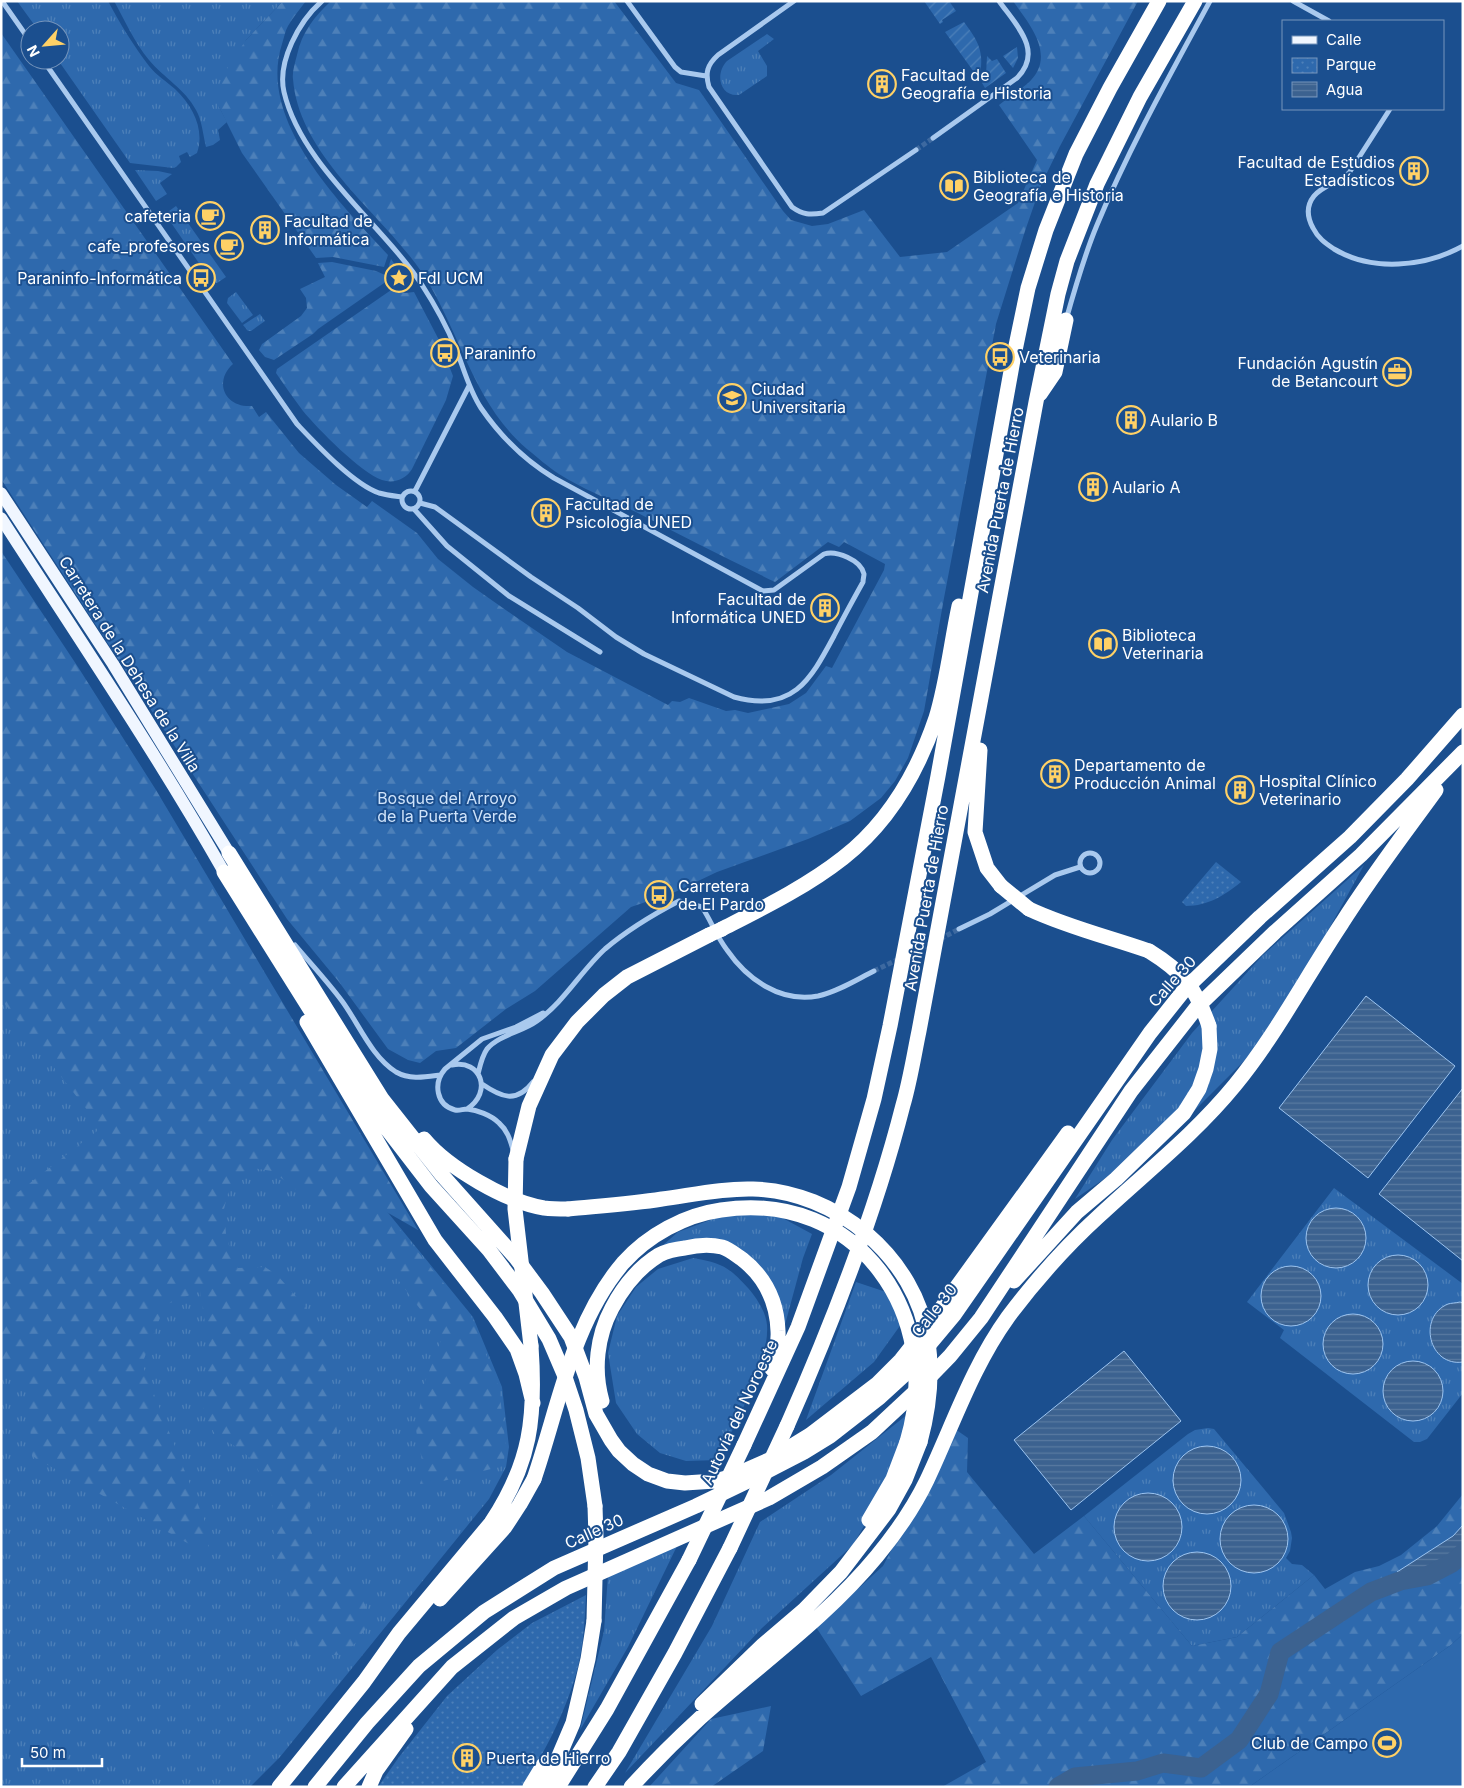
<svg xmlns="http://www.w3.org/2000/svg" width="1464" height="1788" viewBox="0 0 1464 1788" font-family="Inter,sans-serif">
<defs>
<pattern id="grass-tufts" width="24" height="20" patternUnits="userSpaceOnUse" patternTransform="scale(1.25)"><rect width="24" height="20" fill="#2e69ad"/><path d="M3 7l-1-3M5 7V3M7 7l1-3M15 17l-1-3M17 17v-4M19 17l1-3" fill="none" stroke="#4d80b9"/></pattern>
<pattern id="forest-firs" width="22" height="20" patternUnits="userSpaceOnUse" patternTransform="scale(1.25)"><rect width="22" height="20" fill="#2e69ad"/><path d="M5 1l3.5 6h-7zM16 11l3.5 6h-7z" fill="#4d80b9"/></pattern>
<pattern id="park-dots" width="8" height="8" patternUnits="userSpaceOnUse" patternTransform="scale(1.25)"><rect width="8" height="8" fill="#2e69ad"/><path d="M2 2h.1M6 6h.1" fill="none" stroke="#4d80b9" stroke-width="1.8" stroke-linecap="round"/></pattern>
<pattern id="garden-furrows" width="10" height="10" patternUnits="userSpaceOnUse" patternTransform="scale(1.25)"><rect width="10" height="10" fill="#2e69ad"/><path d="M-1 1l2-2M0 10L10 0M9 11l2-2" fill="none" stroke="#4d80b9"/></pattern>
<pattern id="water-rules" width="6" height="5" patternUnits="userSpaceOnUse" patternTransform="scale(1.25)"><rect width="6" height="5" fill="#3c6290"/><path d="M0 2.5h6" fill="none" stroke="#597aa1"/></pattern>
</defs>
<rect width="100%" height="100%" fill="#1b4f8f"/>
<path fill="url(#grass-tufts)" d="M17 1H108C120 24 134 46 149 66 157 76 166 81 175 89 193 106 205 130 197 153L190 157 187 152 179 156 181 162 176 167 173 168 130 163 58 60H60V30H38Z
M114 1H283L246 40 219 107 227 122 218 130 220 140 213 145 206 147C203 135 202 120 196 110 185 89 164 78 149 60 135 43 125 21 114 1Z
M767 34 774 39 758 51 767 66V76L739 95C719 97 715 73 727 61Z
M135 170 158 171 172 174 160 183 167 194 156 201Z
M176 206 226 277 217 283 212 282 165 214Z
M236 292 253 315 242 323 227 303 228 298Z
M260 314 265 321 251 331H248L243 325Z
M1364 865 1290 1000 1248 1057 1175 1130 1075 1199 1112 1140 1192 1033 1263 955Z
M1 946 354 1171 473 1317 502 1387 509 1447 506 1467 489 1499 280 1757 250 1787H1Z
M1334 1188 1463 1284V1393L1427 1439 1420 1442H1414L1280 1338 1284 1330 1247 1302Z
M729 1213 777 1215 812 1234 803 1258 783 1332 741 1252 696 1245 646 1260 678 1232Z
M693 1258C721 1263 728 1266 748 1288 756 1297 766 1312 767 1325 770 1362 734 1425 718 1460L686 1461 660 1453 637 1434 616 1403 608 1353 617 1316 636 1287 658 1269Z
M856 1282 892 1294 902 1323 874 1362 806 1420Z
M908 1414 899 1465 853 1545 762 1628 625 1773 712 1626 760 1522 831 1475Z
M1208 1428 1214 1429 1284 1513 1291 1532 1292 1538 1290 1551 1286 1558 1292 1564 1302 1565 1314 1575 1237 1637 1192 1646 1084 1516 1188 1434 1195 1430Z
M678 1544 628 1647 580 1730 604 1631 608 1575Z"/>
<path fill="url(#forest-firs)" d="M283 1H306C300 9 293 17 288 26 285 31 284 38 282 44 257 121 340 203 388 255L384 267 333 257 316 258 242 153 219 107 221 78 246 40Z
M331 1H614L676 83 699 90 783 211 791 220 812 226 828 224 864 210 900 257 947 252 1018 203 1037 160 999 105C1008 98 1018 91 1027 84 1058 57 1030 25 1013 1H1138L1060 146 1041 185 1025 231 996 324 944 598 924 711 908 758 895 781 881 798 850 821 808 839 717 872 675 892 631 907 535 991 506 1009 456 1048 436 1051 420 1063 408 1060 388 1049 339 982 287 919 1 479V33L233 364C213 382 225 408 252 406L259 417 266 412 299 453 336 485 367 507 372 501 417 533 438 559 473 587 513 615 567 652 668 705 672 701 680 702 689 698 726 711 735 710 748 713 789 704 806 693 826 666 832 668 884 570 885 564 844 542 839 547 828 542 775 582C728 559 682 536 636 512 610 500 583 489 559 474 548 467 537 457 527 449 473 403 460 331 423 274 383 214 299 157 293 79 292 72 295 63 297 55 302 32 314 17 331 1Z
M391 259 411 287C392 288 384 277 391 259Z
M332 262 376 271 385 275 387 281 318 329 313 334 274 360 265 357 259 350 262 344 301 316 307 308 306 298 300 289 325 277 318 263Z
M394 288 405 293 414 292 439 340 453 376 446 400 412 469C406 479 394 484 382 480 361 473 318 429 303 411 294 399 285 386 276 373L277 369Z
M1 551 78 667 156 790 418 1230 383 1210 471 1316 499 1388 506 1447 503 1466 419 1487 424 1471 416 1430 423 1387 442 1338 377 1252 272 1171 252 1168 239 1174 228 1193 224 1209 226 1234 232 1257 238 1268 265 1267 277 1275 318 1321 330 1348 326 1367 327 1378 334 1409 338 1439 335 1454V1474L322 1487 308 1508V1521L318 1552 330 1567 357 1587 371 1618C368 1626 364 1631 359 1638 337 1670 324 1647 295 1648L298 1615 293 1607 290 1582 275 1559 272 1496 267 1485 252 1460 241 1450 215 1434 206 1420 203 1408 206 1391V1373L210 1354 200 1291 165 1305 142 1364 209 1532V1553L207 1554 32 1456 27 1381 1 1362V1173L17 1193 101 1128 1 999Z
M955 1429 968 1438 967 1472 1034 1554 1084 1516 1192 1646 1237 1637 1314 1575 1325 1589 1355 1572 1379 1566 1401 1555 1437 1526 1463 1494V1634L1451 1645 1249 1787H942L986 1762 931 1657 861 1696 816 1627 883 1566Z
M771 1706 763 1751 711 1787H649L711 1719Z"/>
<path fill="url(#park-dots)" d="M1216 862 1241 882C1225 895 1208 906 1186 906L1182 902Z
M586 1595C585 1616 584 1637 580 1657 572 1699 546 1752 522 1787H378L399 1757 447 1696 497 1650 532 1623Z"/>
<path fill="url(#garden-furrows)" d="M924 1H949L956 11 942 20 943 22 940 24Z
M964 22C979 42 985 53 979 79L945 32Z
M1017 47 1018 58 1013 68 1003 56Z
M987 56 992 61 997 59 1006 73 985 88 982 83 986 75Z"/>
<path fill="#2e69ad" d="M1463 1634V1787H1249L1451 1645Z"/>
<path fill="url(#water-rules)" stroke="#9cc4f0" d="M1366 996 1455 1066 1368 1178 1279 1108Z
M1463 1088V1261L1379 1194Z
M1306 1238a30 30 0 1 1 60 0a30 30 0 1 1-60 0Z
M1368 1285a30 30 0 1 1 60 0a30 30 0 1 1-60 0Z
M1261 1296a30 30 0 1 1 60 0a30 30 0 1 1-60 0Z
M1460 1302 1463 1303V1362C1429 1367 1417 1317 1448 1304 1451 1303 1456 1303 1460 1302Z
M1323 1344a30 30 0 1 1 60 0a30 30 0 1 1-60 0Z
M1124 1351 1181 1421 1071 1510 1014 1440Z
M1383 1391a30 30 0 1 1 60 0a30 30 0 1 1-60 0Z
M1173 1480a34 34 0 1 1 68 0a34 34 0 1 1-68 0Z
M1114 1527a34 34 0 1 1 68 0a34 34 0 1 1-68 0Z
M1220 1539a34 34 0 1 1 68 0a34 34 0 1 1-68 0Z
M1463 1525V1561L1450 1574 1410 1587 1397 1572 1453 1536Z
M1163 1586a34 34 0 1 1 68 0a34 34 0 1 1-68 0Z"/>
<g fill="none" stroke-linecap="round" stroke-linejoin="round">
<path stroke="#3c6290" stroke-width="19" d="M1058 1787 1075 1777 1137 1771 1163 1763 1201 1768 1239 1740 1269 1694 1280 1652 1371 1592 1400 1581 1427 1576 1452 1563 1463 1553"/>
<path stroke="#3d69a0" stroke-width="5" stroke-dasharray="5 2.5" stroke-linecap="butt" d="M916 150 933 138
M940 939 959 929
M874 971 932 943"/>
<path stroke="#a9c9ee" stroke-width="5" d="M2 1 30 41
M322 1C299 21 277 62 284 92 301 165 382 224 422 285 435 305 447 327 456 349 464 369 469 390 481 408 501 437 524 460 554 478L763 591 774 590 824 554C836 550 861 560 864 574 864 576 863 579 863 582 853 600 843 618 834 636 810 681 792 713 734 697L644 654 616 637 578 608 531 577 435 507 420 503
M627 1 675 67 681 72 706 76
M794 1 718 55C707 65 705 73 709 87L792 207C803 215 810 215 823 213L916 150
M1293 1 1329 21
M43 60 297 424C316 444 353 484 379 493 386 495 395 496 402 497
M1390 109 1349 173C1339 181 1321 187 1314 196 1306 206 1307 217 1313 228 1318 238 1325 243 1334 249 1372 272 1425 267 1463 246
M933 138 1017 78C1044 51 1016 25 999 1
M1066 320C1075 288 1084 256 1097 225 1129 148 1170 75 1210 1
M402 500a9 9 0 1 1 18 0a9 9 0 1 1-18 0Z
M415 491 469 386
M414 509 447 546 509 596 600 652
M1080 863a10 10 0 1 1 20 0a10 10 0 1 1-20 0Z
M959 929 990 914 1055 875 1080 867
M295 945C311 964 328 982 342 1001 359 1024 371 1056 396 1072 410 1080 425 1077 440 1075
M452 1065C481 1059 493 1092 467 1109
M478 1074C480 1066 482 1056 487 1049 499 1035 522 1032 537 1021 564 1002 581 971 605 949 625 932 656 913 679 901L702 907C711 921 717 937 727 950 747 979 780 1003 818 996 837 992 856 980 874 971
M482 1084C501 1097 516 1104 533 1082
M513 1150C510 1139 507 1130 499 1123 491 1115 477 1110 467 1109 463 1109 459 1111 455 1110 436 1105 433 1083 445 1069L482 1039 516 1027 543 1013"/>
<path stroke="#f0f6ff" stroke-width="12" d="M1 493 113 664 229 853
M1 518C77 636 155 751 224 872"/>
<path stroke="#fff" stroke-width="15" d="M1040 394 1055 372 1066 320
M980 750 975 832 987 868 1001 886
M229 853 382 1099 442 1175 516 1258 542 1293 571 1337 586 1377 596 1414 611 1440 619 1451 633 1464 648 1474 667 1481 685 1483 715 1481 730 1477 771 1459 810 1435 877 1384 901 1360 935 1317 1068 1133
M224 872 377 1116 431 1186 489 1250 520 1291 549 1339 564 1374 576 1410 588 1458 595 1506
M1029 909C1067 927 1109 937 1149 951
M722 929C763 908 806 887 843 858 888 823 918 771 936 718 947 682 951 643 959 606
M307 1022 435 1240 495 1317 517 1349 526 1374 533 1403
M424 1139C448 1168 507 1202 544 1208 552 1209 560 1209 568 1209
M516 1159 529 1106 552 1055 577 1022 604 995 627 977 709 935
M1014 1281 1077 1212 1116 1179 1184 1113 1199 1089 1206 1069 1210 1049 1209 1026
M602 1401C593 1370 597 1336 612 1308 623 1287 638 1268 659 1255 667 1251 676 1249 685 1248 697 1245 710 1244 722 1247 729 1249 736 1255 742 1259 765 1277 777 1302 778 1331 779 1344 775 1357 772 1369
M787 1426C833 1322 875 1215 903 1105 910 1081 914 1055 919 1031L1036 402 1058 294 1067 261 1097 184 1140 97 1195 1
M744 1445 798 1327 849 1187 874 1099 890 1026 938 776 1013 360 1028 288 1046 230 1076 154 1110 88 1159 1
M869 1520 893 1479 907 1442
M440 1599 505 1527 520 1504 534 1479
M702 1704 763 1645 804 1610 841 1572 889 1509 905 1480 920 1442
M279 1787 364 1682 399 1633 491 1523C531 1463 536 1417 531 1346
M315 1787 367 1723 419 1666 484 1612 554 1568 696 1506 750 1480 804 1452 830 1436 880 1397 903 1376 954 1315 1150 1033 1185 989 1260 917 1350 837 1407 779 1463 715
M344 1787 452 1667 514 1618 566 1588 769 1498 822 1467 872 1432 916 1391 950 1356 981 1318 1131 1091 1197 1007 1275 932 1361 855 1463 752
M369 1787 376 1771 406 1729
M530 1787 544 1764
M543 1787 556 1763 573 1723 588 1659 594 1621
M558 1787 607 1709 689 1560
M595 1787 619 1752 675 1653 730 1548
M631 1787C653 1763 676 1740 700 1718 759 1665 826 1618 877 1556 896 1533 914 1507 927 1480 953 1425 972 1367 1008 1317 1035 1281 1066 1246 1099 1216 1145 1173 1195 1134 1235 1085 1276 1035 1306 977 1342 923 1371 877 1404 834 1436 790"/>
<path stroke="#fff" stroke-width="15" d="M1001 886 1029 909
M709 935 722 929
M1149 951C1183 972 1196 988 1209 1026
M516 1159 515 1209 531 1346
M568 1209C599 1206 631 1204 662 1199 692 1195 723 1188 753 1189 836 1191 916 1257 928 1341 933 1376 929 1409 920 1442
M534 1479C559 1406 572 1323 623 1263 648 1235 685 1215 721 1210 858 1189 945 1316 907 1442
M730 1548 787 1426
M689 1560 744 1445
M594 1621 596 1537 595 1506"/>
</g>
<defs>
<symbol id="building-ring" viewBox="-11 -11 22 22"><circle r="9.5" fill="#1b4f8f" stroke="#ffd166" stroke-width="1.5"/><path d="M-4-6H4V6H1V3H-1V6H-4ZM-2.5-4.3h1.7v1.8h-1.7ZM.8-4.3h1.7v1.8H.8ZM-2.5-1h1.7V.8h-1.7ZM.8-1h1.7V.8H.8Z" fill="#ffd166"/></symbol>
<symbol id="library-ring" viewBox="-11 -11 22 22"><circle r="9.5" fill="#1b4f8f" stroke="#ffd166" stroke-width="1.5"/><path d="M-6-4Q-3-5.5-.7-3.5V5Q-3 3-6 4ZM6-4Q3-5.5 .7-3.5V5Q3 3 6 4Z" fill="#ffd166"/></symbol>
<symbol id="cafe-ring" viewBox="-11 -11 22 22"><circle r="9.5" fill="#1b4f8f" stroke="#ffd166" stroke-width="1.5"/><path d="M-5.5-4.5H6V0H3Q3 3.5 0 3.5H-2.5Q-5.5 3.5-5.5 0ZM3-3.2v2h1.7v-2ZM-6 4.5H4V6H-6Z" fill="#ffd166"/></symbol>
<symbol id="bus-ring" viewBox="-11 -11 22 22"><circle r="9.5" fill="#1b4f8f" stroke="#ffd166" stroke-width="1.5"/><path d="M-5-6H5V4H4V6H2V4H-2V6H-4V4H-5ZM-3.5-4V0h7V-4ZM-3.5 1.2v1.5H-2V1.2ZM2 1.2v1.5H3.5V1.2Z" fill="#ffd166"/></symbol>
<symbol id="sight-ring" viewBox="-11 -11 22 22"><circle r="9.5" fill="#1b4f8f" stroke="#ffd166" stroke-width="1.5"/><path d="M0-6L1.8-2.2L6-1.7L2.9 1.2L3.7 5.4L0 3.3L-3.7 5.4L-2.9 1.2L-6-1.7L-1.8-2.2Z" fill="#ffd166"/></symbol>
<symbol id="office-ring" viewBox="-11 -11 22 22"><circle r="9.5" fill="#1b4f8f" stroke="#ffd166" stroke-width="1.5"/><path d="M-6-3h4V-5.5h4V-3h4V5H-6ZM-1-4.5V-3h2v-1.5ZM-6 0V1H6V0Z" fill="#ffd166"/></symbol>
<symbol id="university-ring" viewBox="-11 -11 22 22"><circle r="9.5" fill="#1b4f8f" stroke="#ffd166" stroke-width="1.5"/><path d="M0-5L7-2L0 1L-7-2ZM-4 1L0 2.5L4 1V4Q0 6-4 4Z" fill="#ffd166"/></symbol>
<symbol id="stadium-ring" viewBox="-11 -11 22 22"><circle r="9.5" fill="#1b4f8f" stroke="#ffd166" stroke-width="1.5"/><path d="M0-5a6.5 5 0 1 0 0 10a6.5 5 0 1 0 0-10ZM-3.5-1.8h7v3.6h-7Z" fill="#ffd166"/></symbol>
</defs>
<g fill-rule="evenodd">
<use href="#building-ring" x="866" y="68" width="32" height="32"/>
<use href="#building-ring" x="1398" y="155" width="32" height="32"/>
<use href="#library-ring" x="938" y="170" width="32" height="32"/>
<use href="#cafe-ring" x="194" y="200" width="32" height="32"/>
<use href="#building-ring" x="249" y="214" width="32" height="32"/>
<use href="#cafe-ring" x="213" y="230" width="32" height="32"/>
<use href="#bus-ring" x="185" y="262" width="32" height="32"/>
<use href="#sight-ring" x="383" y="262" width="32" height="32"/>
<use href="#bus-ring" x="429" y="337" width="32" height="32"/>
<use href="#bus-ring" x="984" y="341" width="32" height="32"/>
<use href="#office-ring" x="1381" y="356" width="32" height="32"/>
<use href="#university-ring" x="716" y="382" width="32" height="32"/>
<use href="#building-ring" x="1115" y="404" width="32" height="32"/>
<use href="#building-ring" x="1077" y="471" width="32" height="32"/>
<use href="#building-ring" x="530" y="497" width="32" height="32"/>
<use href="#building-ring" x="809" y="592" width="32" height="32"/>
<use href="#library-ring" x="1087" y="628" width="32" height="32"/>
<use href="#building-ring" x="1039" y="758" width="32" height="32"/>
<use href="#building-ring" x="1224" y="774" width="32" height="32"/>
<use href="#bus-ring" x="643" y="879" width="32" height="32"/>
<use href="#stadium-ring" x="1371" y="1727" width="32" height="32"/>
<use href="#building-ring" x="451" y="1742" width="32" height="32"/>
</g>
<g text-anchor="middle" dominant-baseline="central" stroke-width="4" stroke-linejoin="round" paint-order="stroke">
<g font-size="16" fill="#fff" stroke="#1b4f8f" text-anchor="start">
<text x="901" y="75">Facultad de<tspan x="901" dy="18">Geografía e Historia</tspan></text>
<text x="1395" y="162" text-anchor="end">Facultad de Estudios<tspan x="1395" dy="18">Estadísticos</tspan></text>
<text x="973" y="177">Biblioteca de<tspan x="973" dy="18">Geografía e Historia</tspan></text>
<text x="191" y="216" text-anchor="end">cafeteria</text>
<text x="284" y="221">Facultad de<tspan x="284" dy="18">Informática</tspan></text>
<text x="210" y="246" text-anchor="end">cafe_profesores</text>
<text x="182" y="278" text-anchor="end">Paraninfo-Informática</text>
<text x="418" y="278">FdI UCM</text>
<text x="464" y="353">Paraninfo</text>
<text x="1019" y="357">Veterinaria</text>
<text x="1378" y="363" text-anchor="end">Fundación Agustín<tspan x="1378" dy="18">de Betancourt</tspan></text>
<text x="751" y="389">Ciudad<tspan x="751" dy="18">Universitaria</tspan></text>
<text x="1150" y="420">Aulario B</text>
<text x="1112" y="487">Aulario A</text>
<text x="565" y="504">Facultad de<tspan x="565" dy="18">Psicología UNED</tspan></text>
<text x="806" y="599" text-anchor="end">Facultad de<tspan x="806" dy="18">Informática UNED</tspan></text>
<text x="1122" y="635">Biblioteca<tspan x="1122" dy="18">Veterinaria</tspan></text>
<text x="1074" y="765">Departamento de<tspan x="1074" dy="18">Producción Animal</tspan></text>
<text x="1259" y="781">Hospital Clínico<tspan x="1259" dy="18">Veterinario</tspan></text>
<text x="678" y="886">Carretera<tspan x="678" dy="18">de El Pardo</tspan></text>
<text x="1368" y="1743" text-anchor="end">Club de Campo</text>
<text x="486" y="1758">Puerta de Hierro</text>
</g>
<g font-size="16" fill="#fff" stroke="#1b4f8f">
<text transform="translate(1000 500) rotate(-79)">Avenida Puerta de Hierro</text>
<text transform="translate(130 664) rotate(58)">Carretera de la Dehesa de la Villa</text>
<text transform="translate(926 898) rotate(-80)">Avenida Puerta de Hierro</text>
<text transform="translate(1172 981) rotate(-48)">Calle 30</text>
<text transform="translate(934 1310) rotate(-52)">Calle 30</text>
<text transform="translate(739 1412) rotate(-65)">Autovía del Noroeste</text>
<text transform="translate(594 1531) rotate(-24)">Calle 30</text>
</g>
<g font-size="16" fill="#cfe3fa" stroke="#1b4f8f">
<text x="447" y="798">Bosque del Arroyo<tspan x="447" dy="18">de la Puerta Verde</tspan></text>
</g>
</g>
<rect width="1464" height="1788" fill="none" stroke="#ffffff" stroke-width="5"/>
<rect x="1282" y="20" width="162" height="90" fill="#1b4f8f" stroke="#7695bc"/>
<rect x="1292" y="36" width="25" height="8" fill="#f0f6ff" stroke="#7695bc"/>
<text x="1326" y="45" font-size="15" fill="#ffffff">Calle</text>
<rect x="1292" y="58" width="25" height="15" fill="url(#park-dots)" stroke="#7695bc"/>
<text x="1326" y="70" font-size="15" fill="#ffffff">Parque</text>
<rect x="1292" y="82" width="25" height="15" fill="url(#water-rules)" stroke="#7695bc"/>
<text x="1326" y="95" font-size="15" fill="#ffffff">Agua</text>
<g transform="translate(45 45) rotate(243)"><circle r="24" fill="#1b4f8f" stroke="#7695bc"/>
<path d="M0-4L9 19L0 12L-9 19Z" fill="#ffd166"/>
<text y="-8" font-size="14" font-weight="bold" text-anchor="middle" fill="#ffffff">N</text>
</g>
<path d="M22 1758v8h80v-8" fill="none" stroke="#ffffff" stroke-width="2.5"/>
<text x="30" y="1758" font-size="15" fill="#ffffff" stroke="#1b4f8f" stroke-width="4" paint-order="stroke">50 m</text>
</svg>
